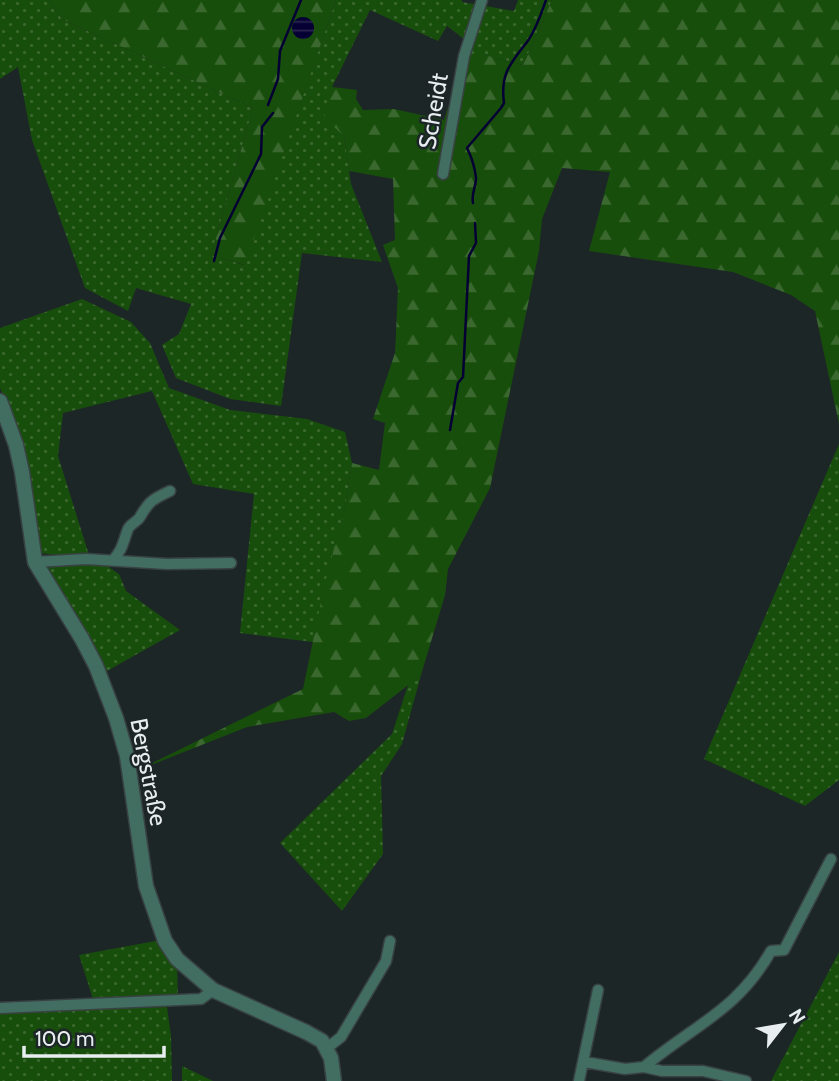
<svg xmlns="http://www.w3.org/2000/svg" width="839" height="1081" viewBox="0 0 839 1081" font-family="Cabin,sans-serif">
<defs>
<pattern id="grass-dots" width="8" height="8" patternUnits="userSpaceOnUse" patternTransform="scale(1.75)"><rect width="8" height="8" fill="#184e0b"/><path d="M2 2h.1M6 6h.1" fill="none" stroke="#3a682f" stroke-width="1.8" stroke-linecap="round"/></pattern>
<pattern id="forest-firs" width="22" height="20" patternUnits="userSpaceOnUse" patternTransform="scale(1.75)"><rect width="22" height="20" fill="#184e0b"/><path d="M5 1l3.5 6h-7zM16 11l3.5 6h-7z" fill="#3a682f"/></pattern>
<pattern id="water-rules" width="6" height="5" patternUnits="userSpaceOnUse" patternTransform="scale(1.75)"><rect width="6" height="5" fill="#050033"/><path d="M0 2.5h6" fill="none" stroke="#292651"/></pattern>
</defs>
<rect width="100%" height="100%" fill="#1c2627"/>
<path fill="url(#grass-dots)" d="M0 0H49L62 19 253 108 211 255 244 265 336 0H462V2L514 11 518 0H552L523 65 485 55H465L469 43 447 26 438 41 370 10 332 87 344 136 351 184 382 262 302 253 281 406 230 399 176 378 162 345 179 334 191 304 136 288 128 311 85 288 32 140 18 67 0 79Z
M82 299 131 322 150 343 169 388 230 410 307 419 345 432 352 463 345 506 313 642 240 633 254 494 193 484 152 391 63 413 58 456 89 555 64 556 40 553 15 426 0 388V328Z
M839 444V780L805 806 704 759Z
M103 563 119 574 126 591 180 630 107 671 46 570 51 564Z
M421 675 402 744 381 776 383 854 342 911 280 843 392 734 408 685Z
M161 940 177 966 178 998 93 999 79 955Z
M839 952V1081H771Z
M167 1007 171 1036 172 1081H0V1012Z
M182 1066 213 1081H182Z"/>
<path fill="url(#forest-firs)" d="M49 0H336L245 265 211 255 253 108 62 19Z
M552 0H839V424L815 311 791 295 733 272 589 251 610 172 562 168 542 219 539 251 490 488 448 569 445 595 421 675 366 718 349 721 334 712 247 727 136 771 303 689 325 583 345 506 352 463 379 470 385 423 373 419 395 353 398 288 383 245 395 240 393 179 349 171 344 136 324 118 332 87 357 90 356 99 363 110 394 109 444 120 465 55H485L523 65Z"/>
<path fill="url(#water-rules)" d="M292 28a11 11 0 1 1 22 0a11 11 0 1 1-22 0Z"/>
<g fill="none" stroke-linecap="round" stroke-linejoin="round">
<path stroke="#050033" stroke-width="2.5" d="M268 105 278 79 280 51 301 0
M473 203C471 194 476 187 476 178 475 168 471 156 467 148L501 108 504 103C500 74 510 64 527 42 536 30 541 14 546 0
M214 261 220 238 261 154 262 127 273 113
M450 430 458 383 463 377 469 256 476 243 475 223"/>
<defs>
<path id="minor" d="M443 174 464 56 482 0
M113 560C123 549 123 542 128 529 130 524 137 522 140 517 149 501 153 499 170 491
M35 562 86 559 167 564 231 563
M0 1008 201 999 213 990
M327 1048 341 1037 386 961 390 941
M585 1062 625 1069 644 1067 662 1071H703L746 1081
M644 1067C694 1025 737 1011 771 951L784 950 831 859
M579 1081 598 990"/>
<path id="tertiary" d="M0 401 16 445 22 472 35 562 82 639 96 666 116 718 127 756 146 886 165 941 177 959 213 990 306 1032 322 1041 331 1058 334 1081"/>
</defs>
<use href="#minor" stroke="#394243" stroke-width="13"/>
<use href="#tertiary" stroke="#394243" stroke-width="17"/>
<use href="#minor" stroke="#416e61" stroke-width="10"/>
<use href="#tertiary" stroke="#416e61" stroke-width="14"/>
</g>
<g text-anchor="middle" dominant-baseline="central" stroke-width="5" stroke-linejoin="round" paint-order="stroke">
<g font-size="24" fill="#e8eeef" stroke="#1c2627">
<text transform="translate(433 111) rotate(-80)">Scheidt</text>
<text transform="translate(149 772) rotate(79)">Bergstraße</text>
</g>
</g>
<g transform="translate(783 1025) rotate(59)" stroke="#1c2627" stroke-width="5" paint-order="stroke">
<path d="M0-5L12 26L0 18L-12 26Z" fill="#e8eeef"/>
<text y="-10" font-size="19" font-weight="bold" text-anchor="middle" fill="#e8eeef">N</text>
</g>
<path d="M24 1046v10h140v-10" fill="none" stroke="#e8eeef" stroke-width="3.5"/>
<text x="35" y="1046" font-size="21" fill="#e8eeef" stroke="#1c2627" stroke-width="5" paint-order="stroke">100 m</text>
</svg>
